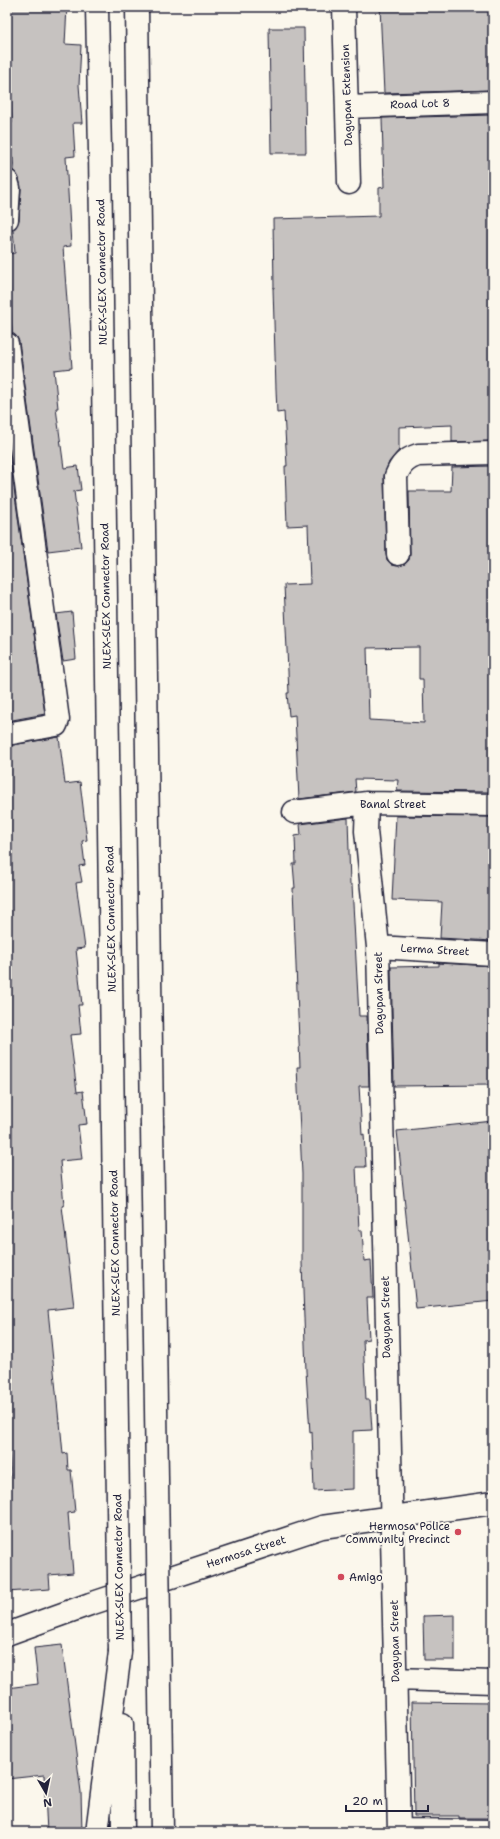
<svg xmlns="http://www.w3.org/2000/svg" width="500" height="1839" viewBox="0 0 500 1839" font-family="'Shantell Sans',sans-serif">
<rect width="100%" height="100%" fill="#fbf7ec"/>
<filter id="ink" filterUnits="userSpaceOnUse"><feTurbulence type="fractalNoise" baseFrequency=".025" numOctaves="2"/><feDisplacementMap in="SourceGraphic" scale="8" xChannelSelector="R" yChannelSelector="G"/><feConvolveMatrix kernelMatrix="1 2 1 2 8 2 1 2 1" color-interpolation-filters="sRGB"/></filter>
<g filter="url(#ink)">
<path fill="#c6c2c0" stroke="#22223b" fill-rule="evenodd" d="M8 7H67L65 44 81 45 79 85 82 123H73L75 156 66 157 71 246 63 247 72 368 54 370 58 408H56L64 468 78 466 81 490 74 491 81 547 48 551 19 342 17 337 12 333 8 254 15 253 13 230 19 220 21 189 19 178 14 171 13 158 7 159V123H12L10 81H7Z
M380 7H493V90L384 93Z
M269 28H304L306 153H271Z
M493 115V441L452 442V425L399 427V450L389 462 384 476 386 554 387 560 392 565 399 566 405 564 409 560 410 554 409 491H451L452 467 493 466V792L397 791 398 780 355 779 356 792 299 799 295 715 289 716 287 693H289L284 585 310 584 308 525 287 526 285 466H287L284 412 277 413 276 389 273 288H274L273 219 379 216V188L384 187 382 118ZM419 647V679H423L424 723 369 720 367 648Z
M7 437 45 714 7 721Z
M72 612 76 659 63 661 56 614Z
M59 737 65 784 80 782 87 840 82 841 85 865 79 866 82 882 76 883 85 948 76 949 82 1005H78L81 1034 70 1035 77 1092 83 1091 87 1124 78 1125 82 1159 60 1161 64 1205 62 1206 74 1307 48 1310 59 1422H60L63 1454 67 1453 68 1470H71L75 1512 68 1513 73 1573 49 1575 50 1589 7 1592V1476H11L7 1422V746Z
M396 816 493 817V941L440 938 442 902 392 900Z
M348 818 350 885H352L359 1016H367L369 1086H359L362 1135 364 1134 366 1167H356L359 1230H362L364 1261 371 1260 373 1298H367L369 1339 363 1340 366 1400H370L372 1430 353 1431V1489L314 1491 312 1432 310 1433 306 1371 302 1263V1174L297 1067H300L293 888H295L293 864H296L295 836 301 835 300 824Z
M439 963 493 966V1085L394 1086 391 967 439 966Z
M493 1121V1301L416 1309 397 1131Z
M455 1615V1660H424L423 1616Z
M62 1645 81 1792 82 1832H47L44 1775 7 1779V1688L38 1684 34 1648Z
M412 1702 493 1703V1818H459V1816H414Z"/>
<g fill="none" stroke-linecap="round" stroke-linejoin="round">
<defs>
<path id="minor" d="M344 7 349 183
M347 107 493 102
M7 181 9 188 7 219
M7 344 58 720 56 725 7 734
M398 554 396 476C401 464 406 459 418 455L493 453
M367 803 366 831 378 947 399 1832
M294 812 367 803 493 805
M378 947 493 954
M7 1634 90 1604 322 1527 493 1503
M395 1679 493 1682
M398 1830 493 1831"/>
<path id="highway" d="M97 7 100 152
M137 7 152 1125
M122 1724 123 1832
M97 1832 120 1652"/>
</defs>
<use href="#minor" stroke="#22223b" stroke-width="25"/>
<use href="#highway" stroke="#22223b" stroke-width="25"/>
<use href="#minor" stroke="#fbf7ec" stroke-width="22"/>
<use href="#highway" stroke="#fbf7ec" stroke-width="22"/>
<defs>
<path id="highway-bridge" d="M100 152 120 1652
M152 1125 162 1832"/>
</defs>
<use href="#highway-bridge" stroke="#22223b" stroke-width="25" stroke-linecap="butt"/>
<use href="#highway-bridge" stroke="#fbf7ec" stroke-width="22"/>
</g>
</g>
<g fill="#d1495b" stroke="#fbf7ec" stroke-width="1.5">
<circle cx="458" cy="1532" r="4"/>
<circle cx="341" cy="1577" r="4"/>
</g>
<g text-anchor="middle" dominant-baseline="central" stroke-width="4" stroke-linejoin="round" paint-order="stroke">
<g font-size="11" fill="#22223b" stroke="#fbf7ec">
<text transform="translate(347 95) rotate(-92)">Dagupan Extension</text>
<text transform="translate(420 104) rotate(-2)">Road Lot 8</text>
<text transform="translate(102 272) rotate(-91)">NLEX-SLEX Connector Road</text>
<text transform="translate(106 596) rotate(-91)">NLEX-SLEX Connector Road</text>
<text x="393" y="804">Banal Street</text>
<text transform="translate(111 919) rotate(-91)">NLEX-SLEX Connector Road</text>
<text transform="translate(435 950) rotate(3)">Lerma Street</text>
<text transform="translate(379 993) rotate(-91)">Dagupan Street</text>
<text transform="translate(115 1243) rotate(-91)">NLEX-SLEX Connector Road</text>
<text transform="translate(386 1317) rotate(-91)">Dagupan Street</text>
<text transform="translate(246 1552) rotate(-18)">Hermosa Street</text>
<text transform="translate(119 1567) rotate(-91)">NLEX-SLEX Connector Road</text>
<text transform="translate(395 1641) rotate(-91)">Dagupan Street</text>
</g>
<g font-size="11" fill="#22223b" stroke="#fbf7ec" text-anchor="end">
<text x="450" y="1526">Hermosa Police<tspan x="450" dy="13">Community Precinct</tspan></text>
<text x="349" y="1577" text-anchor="start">Amigo</text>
</g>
</g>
<rect width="500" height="1839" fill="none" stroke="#fbf7ec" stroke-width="24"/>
<rect x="12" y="12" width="476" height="1815" fill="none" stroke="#22223b" stroke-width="1.5" filter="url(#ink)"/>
<g transform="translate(46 1793) rotate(171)" stroke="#fbf7ec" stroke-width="3" paint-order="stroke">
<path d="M0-3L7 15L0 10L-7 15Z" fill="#22223b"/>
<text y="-6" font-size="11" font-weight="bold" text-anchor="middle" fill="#22223b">N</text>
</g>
<path d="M346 1805v6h82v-6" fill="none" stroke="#22223b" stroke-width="2"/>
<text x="352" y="1805" font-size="12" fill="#22223b" stroke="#fbf7ec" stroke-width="3" paint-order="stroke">20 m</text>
</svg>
